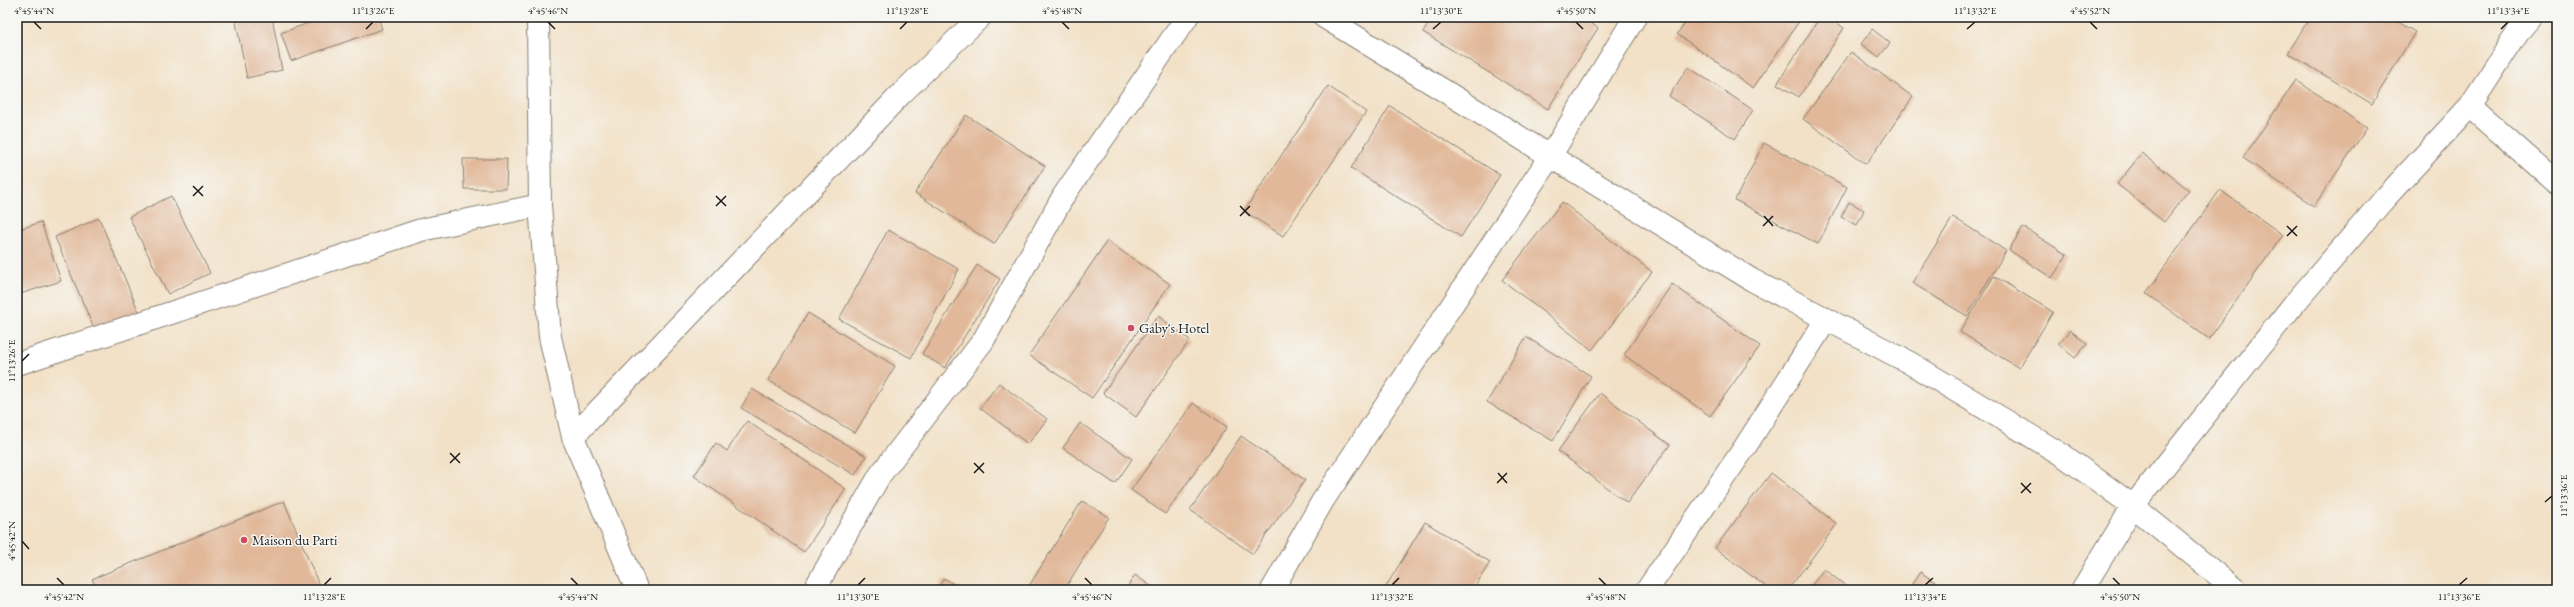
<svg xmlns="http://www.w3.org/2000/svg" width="2574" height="607" viewBox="0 0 2574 607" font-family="'EB Garamond',serif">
<rect width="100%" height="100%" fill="#f6f6f2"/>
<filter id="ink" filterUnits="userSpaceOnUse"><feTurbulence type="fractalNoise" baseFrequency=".025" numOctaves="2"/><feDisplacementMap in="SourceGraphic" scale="8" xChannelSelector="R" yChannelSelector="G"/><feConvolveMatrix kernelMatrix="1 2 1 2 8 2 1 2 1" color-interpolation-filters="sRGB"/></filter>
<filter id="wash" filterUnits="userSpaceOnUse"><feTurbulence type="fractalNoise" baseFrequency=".012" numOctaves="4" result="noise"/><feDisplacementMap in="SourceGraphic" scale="16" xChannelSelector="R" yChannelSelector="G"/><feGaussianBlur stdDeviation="0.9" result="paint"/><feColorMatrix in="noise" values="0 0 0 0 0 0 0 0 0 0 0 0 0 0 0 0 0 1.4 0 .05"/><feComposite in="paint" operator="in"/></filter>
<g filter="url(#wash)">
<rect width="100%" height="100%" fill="#f2e1c7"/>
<g id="blocks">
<path fill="#e1b899" d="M235 17H272L282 70 247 78Z
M325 17H378L382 29 291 61 281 33Z
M1433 17H1581L1598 28 1548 109 1423 32Z
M1689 17H1802L1753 88 1677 34Z
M1820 17H1828L1844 28 1799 97 1777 84Z
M2310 17H2390L2415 32 2372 104 2288 53Z
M1872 29 1890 43 1879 57 1861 44Z
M1851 52 1913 97 1866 164 1803 119Z
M1688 67 1753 110 1735 139 1669 96Z
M2296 80 2367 128 2314 206 2243 158Z
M1328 86 1366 112 1283 236 1244 211Z
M1390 106 1500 175 1461 237 1351 168Z
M966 115 1045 166 994 244 915 193Z
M1764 143 1847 187 1818 244 1735 200Z
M2142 153 2189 190 2164 222 2117 184Z
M463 159H507L506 189H464Z
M2220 190 2283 235 2209 339 2146 293Z
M171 196 210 273 168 294 129 217Z
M1562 202 1652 272 1592 350 1502 280Z
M1849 202 1864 210 1857 225 1841 217Z
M1953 217 2006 251 1967 316 1912 283Z
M99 218 139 312 95 331 55 237Z
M41 222 61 281 17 295V230Z
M2023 227 2067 255 2052 278 2009 250Z
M888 230 959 269 911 358 839 319Z
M1107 241 1170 284 1092 398 1029 355Z
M977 265 1000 279 945 368 922 354Z
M1994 276 2053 312 2019 368 1960 332Z
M1672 284 1760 346 1710 416 1624 355Z
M808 313 895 366 855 433 768 380Z
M1158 316 1190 340 1136 417 1103 393Z
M2070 330 2087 344 2075 358 2058 344Z
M1526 337 1591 376 1553 441 1487 402Z
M999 383 1047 419 1028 444 980 408Z
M752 389 866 456 855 475 741 408Z
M1600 393 1670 445 1627 503 1558 451Z
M1193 403 1227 427 1165 514 1131 490Z
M747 421 846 489 804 552 694 476 716 443 727 451Z
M1080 423 1132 459 1115 484 1063 448Z
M1241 436 1305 480 1253 554 1190 510Z
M1771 473 1837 524 1788 590H1770L1715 548Z
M284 501 321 590H97L92 579Z
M1082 501 1109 517 1064 590H1036L1029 586Z
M1425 522 1490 562 1473 590H1384Z
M1824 569 1851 590H1808Z
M1920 572 1948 590H1908Z
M1135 575 1156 590H1125Z
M944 578 963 590H937Z"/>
</g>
</g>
<g filter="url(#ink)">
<use href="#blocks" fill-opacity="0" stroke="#877e72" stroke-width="1"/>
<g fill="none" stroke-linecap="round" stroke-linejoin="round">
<defs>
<path id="minor" d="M1324 17 1752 280 1910 363 2064 456 2133 506 2236 590
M2470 106 2557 183
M17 364 421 230 540 205
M573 437 901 94 980 17
M814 590 880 475 983 341 1064 195 1187 17
M1272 590 1322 502 1551 155 1635 17
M1647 590 1745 447 1826 320
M2082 590 2133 506 2293 305 2386 197 2470 106 2518 32 2531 17"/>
<path id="major" d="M538 17 540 205 550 337 573 437 637 590"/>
</defs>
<use href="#minor" stroke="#877e72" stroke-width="24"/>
<use href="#major" stroke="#877e72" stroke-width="24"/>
<use href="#minor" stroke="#fff" stroke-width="22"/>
<use href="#major" stroke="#fff" stroke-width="22"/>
</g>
</g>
<path fill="none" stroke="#1c1c1c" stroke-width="1.5" d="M34 22 41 29M548 22 555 29M1062 22 1069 29M1576 22 1583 29M2090 22 2097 29M366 29 373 22M900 29 907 22M1433 29 1441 22M1967 29 1975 22M2501 29 2508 22M193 186 203 196M193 196 203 186M716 196 726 206M716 206 726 196M1240 206 1250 216M1240 216 1250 206M1764 216 1773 226M1763 226 1773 216M2287 226 2297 236M2287 236 2297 226M22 361 29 354M450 453 460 463M450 463 460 453M974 463 984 473M974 473 984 463M1498 473 1507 483M1497 483 1507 473M2021 483 2031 493M2021 493 2031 483M2545 502 2552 496M22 541 29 549M57 578 64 585M571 578 578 585M1085 578 1092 585M1599 578 1606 585M2113 578 2120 585M324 585 331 578M858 585 865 578M1392 585 1399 578M1925 585 1933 578M2459 585 2467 578"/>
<g fill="#d1495b" stroke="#f6f6f2" stroke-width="1.5">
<circle cx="1131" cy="328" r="4"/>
<circle cx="244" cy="540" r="4"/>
</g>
<g text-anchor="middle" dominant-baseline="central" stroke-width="3" stroke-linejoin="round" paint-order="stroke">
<g font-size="14" fill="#1c1c1c" stroke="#f6f6f2" text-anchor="start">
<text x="1139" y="328">Gaby's Hotel</text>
<text x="252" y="540">Maison du Parti</text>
</g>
</g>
<rect width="2574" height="607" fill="none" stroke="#f6f6f2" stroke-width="44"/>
<rect x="22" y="22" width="2530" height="563" fill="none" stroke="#1c1c1c" stroke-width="1.5"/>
<g font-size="10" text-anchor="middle" fill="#1c1c1c">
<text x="34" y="14">4°45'44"N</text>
<text x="373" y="14">11°13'26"E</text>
<text x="548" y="14">4°45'46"N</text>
<text x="907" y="14">11°13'28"E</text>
<text x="1062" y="14">4°45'48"N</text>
<text x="1441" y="14">11°13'30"E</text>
<text x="1576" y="14">4°45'50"N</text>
<text x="1975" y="14">11°13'32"E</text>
<text x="2090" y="14">4°45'52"N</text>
<text x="2508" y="14">11°13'34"E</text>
<text transform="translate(11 361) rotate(-90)" y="4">11°13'26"E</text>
<text transform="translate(2563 496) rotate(-90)" y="4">11°13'36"E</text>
<text transform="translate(11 541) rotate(-90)" y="4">4°45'42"N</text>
<text x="64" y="600">4°45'42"N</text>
<text x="324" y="600">11°13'28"E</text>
<text x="578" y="600">4°45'44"N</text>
<text x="858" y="600">11°13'30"E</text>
<text x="1092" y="600">4°45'46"N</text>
<text x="1392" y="600">11°13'32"E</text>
<text x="1606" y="600">4°45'48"N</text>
<text x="1925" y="600">11°13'34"E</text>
<text x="2120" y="600">4°45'50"N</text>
<text x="2459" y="600">11°13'36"E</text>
</g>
</svg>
